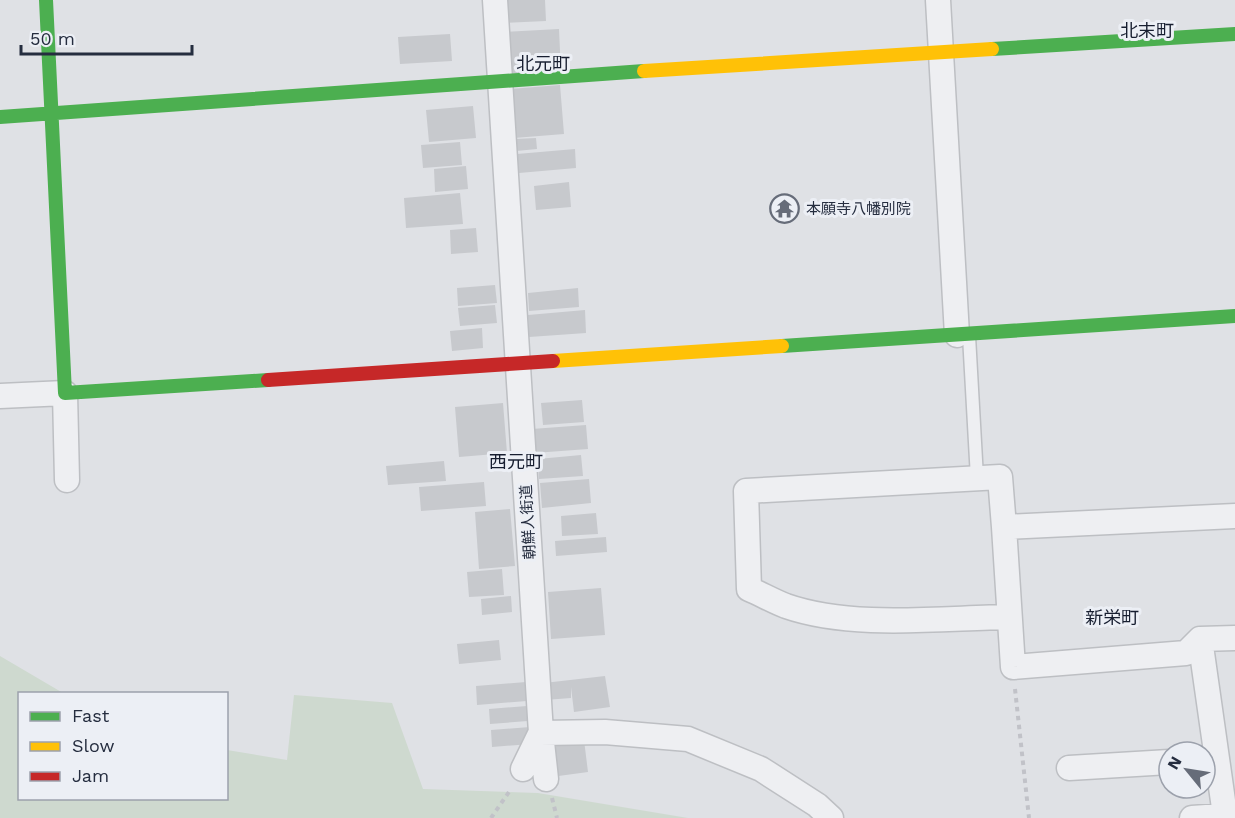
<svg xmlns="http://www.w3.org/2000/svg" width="1235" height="818" viewBox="0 0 1235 818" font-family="'Work Sans','Noto Sans JP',sans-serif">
<rect width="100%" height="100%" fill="#dfe1e5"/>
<path fill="#ced9cf" d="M0 656 63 693 20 694V798H226L227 750 287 760 294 695 392 703 423 789 538 793 688 818H0Z"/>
<path fill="#c7c9cd" d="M504 0H545L546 21 505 23Z
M559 29 561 73 508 76 505 32Z
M450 34 452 61 400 64 398 37Z
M560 85 564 134 514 138 510 89Z
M473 106 476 138 429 142 426 110Z
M536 138 537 149 516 151 515 139Z
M460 142 462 165 423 168 421 145Z
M575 149 576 168 519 173 517 154Z
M466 166 468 189 435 192 434 169Z
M569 182 571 207 536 210 534 186Z
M460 193 463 224 406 228 404 198Z
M476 228 478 252 451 254 450 230Z
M495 285 497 303 458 306 457 288Z
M578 288 579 307 529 311 528 293Z
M495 305 497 323 460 326 458 308Z
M585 310 586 333 529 337 528 315Z
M482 328 483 348 452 351 450 331Z
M582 400 584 422 543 425 541 403Z
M503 403 507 453 459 457 455 407Z
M586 425 588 449 534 453 532 429Z
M581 455 583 476 539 479 538 459Z
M444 461 446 481 388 485 386 466Z
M589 479 591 503 542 508 540 483Z
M484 482 486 506 421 511 419 487Z
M510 509 515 566 479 569 475 512Z
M596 513 598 534 562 536 561 516Z
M606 537 607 552 556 556 555 541Z
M502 569 504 595 469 597 467 572Z
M601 588 605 635 551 639 548 592Z
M511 596 512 612 482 615 481 599Z
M499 640 501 660 459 664 457 644Z
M605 676 610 707 574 712 571 687V698L545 700 544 683Z
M526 682 527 701 477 705 476 686Z
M527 706 528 721 490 724 489 709Z
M530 727 531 744 492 747 491 730Z
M584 740 588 772 551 777 547 745Z"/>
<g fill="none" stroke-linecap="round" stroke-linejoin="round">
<defs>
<path id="lane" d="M969 336 977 478"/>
<path id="street" d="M495 0 541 733 546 779
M938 0 957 335
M0 396 65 393 67 480
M1235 516 1004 527 1013 667 1186 653 1200 639 1235 638
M1004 527 1000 477 746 491 749 589C761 594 773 601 786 606 852 629 940 618 1009 617
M1200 639 1225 815
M541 733 605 732 688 739 761 769 817 805 831 818
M1069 768 1169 762
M523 769 540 734
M1192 818 1235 815"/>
</defs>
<use href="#lane" stroke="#bdbfc3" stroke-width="15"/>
<use href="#street" stroke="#bdbfc3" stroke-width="27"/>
<path stroke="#c1c2c8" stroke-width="4" stroke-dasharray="4.5 4.5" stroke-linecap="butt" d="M1015 689 1029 818
M552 798 557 818
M491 818 511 789"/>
<use href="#lane" stroke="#eeeff2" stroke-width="12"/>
<use href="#street" stroke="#eeeff2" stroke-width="24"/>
<path stroke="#4caf50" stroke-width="14" d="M46 0 65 393 268 380
M992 49 1235 34
M0 117 644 71
M782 346 1235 316"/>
<path stroke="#ffc107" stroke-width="14" d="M644 71 992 49
M553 361 782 346"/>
<path stroke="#c62828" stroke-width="14" d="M268 380 553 361"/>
</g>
<defs>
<symbol id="temple-ring" viewBox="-11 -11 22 22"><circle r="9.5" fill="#eceff5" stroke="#666c79" stroke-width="1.5"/><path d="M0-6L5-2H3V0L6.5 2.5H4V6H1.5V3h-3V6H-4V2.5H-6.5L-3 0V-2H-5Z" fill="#666c79"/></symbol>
</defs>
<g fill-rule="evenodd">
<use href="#temple-ring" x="768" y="192" width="33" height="33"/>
</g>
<g text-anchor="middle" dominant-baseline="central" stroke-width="6" stroke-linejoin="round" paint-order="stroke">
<g font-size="15" fill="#252d3f" stroke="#eceff5" text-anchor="start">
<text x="806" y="209">本願寺八幡別院</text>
</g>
<g font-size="15" fill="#252d3f" stroke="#eceff5">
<text transform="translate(528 522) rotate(-93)">朝鮮人街道</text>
</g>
<g font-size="18" fill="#171e30" stroke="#eceff5">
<text x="1147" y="30">北末町</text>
<text x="543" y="63">北元町</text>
<text x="516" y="461">西元町</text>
<text x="1112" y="617">新栄町</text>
</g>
</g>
<rect x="18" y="692" width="210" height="108" fill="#eceff5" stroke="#9ca1ac" stroke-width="1.5"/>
<rect x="30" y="712" width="30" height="9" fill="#4caf50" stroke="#9ca1ac" stroke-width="1.5"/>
<text x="72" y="722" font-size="18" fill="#252d3f">Fast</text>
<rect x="30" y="742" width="30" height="9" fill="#ffc107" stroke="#9ca1ac" stroke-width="1.5"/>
<text x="72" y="752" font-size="18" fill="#252d3f">Slow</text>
<rect x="30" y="772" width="30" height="9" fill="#c62828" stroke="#9ca1ac" stroke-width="1.5"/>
<text x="72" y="782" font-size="18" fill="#252d3f">Jam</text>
<g transform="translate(1187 770) rotate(300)"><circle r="28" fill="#eceff5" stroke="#9ca1ac" stroke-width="1.5"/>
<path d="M0-4.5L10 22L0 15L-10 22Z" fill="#666c79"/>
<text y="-9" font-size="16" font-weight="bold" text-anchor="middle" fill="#252d3f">N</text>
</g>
<path d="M21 45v9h171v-9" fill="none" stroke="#252d3f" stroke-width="3"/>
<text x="30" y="45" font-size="18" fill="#252d3f" stroke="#eceff5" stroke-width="4.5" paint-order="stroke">50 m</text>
</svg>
